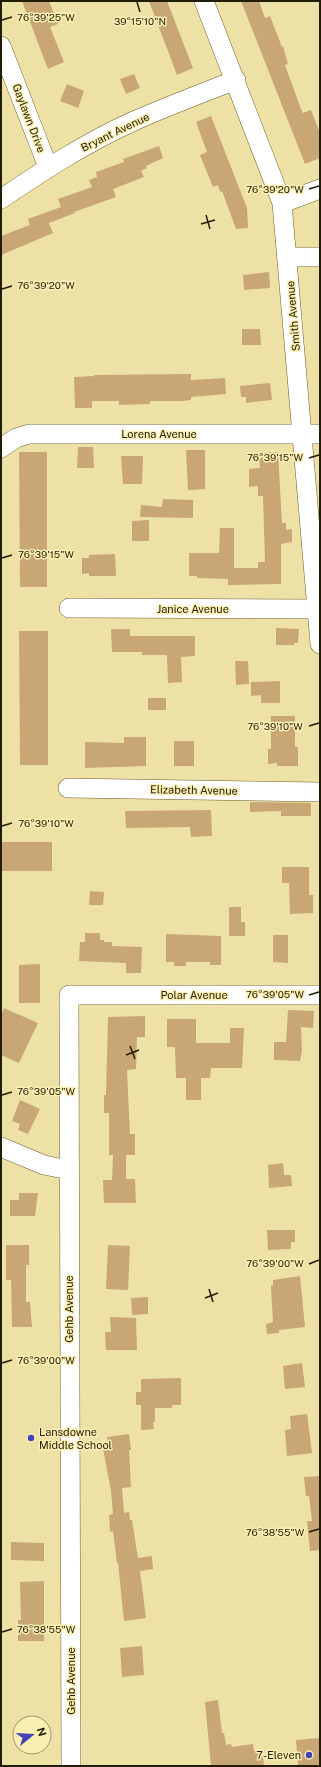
<svg xmlns="http://www.w3.org/2000/svg" width="321" height="1767" viewBox="0 0 321 1767" font-family="'Public Sans',sans-serif">
<rect width="100%" height="100%" fill="#eee1a6"/>
<path fill="#c8a775" d="M22 1H49L58 24 50 27 64 62 48 69Z
M149 1H167L193 68 177 75Z
M241 1H259L265 18 270 16 282 47 283 46 288 64 285 65 301 109 303 113 311 110 320 133V158L305 164Z
M134 74 140 88 126 94 120 79Z
M67 84 84 91 78 108 60 101Z
M211 116 247 208 248 228 236 229 222 191 220 192 218 185 213 187 200 155 207 152 196 122Z
M159 146 163 158 146 166 147 168 141 171 144 177 113 189 116 197 74 212 75 213 49 223 53 233 1 255V236L30 225 28 219 61 207 58 199 92 187 89 180 97 177 96 172 124 162 123 159Z
M269 272 270 288 244 290 243 275Z
M242 329H260L261 345H242Z
M191 374V380L225 378 226 394 191 397V400L183 401H150V404L119 405V401H92V408H75L74 377 94 376V375Z
M270 383 272 400 246 403V397H241L240 386Z
M78 447H93L94 468H77Z
M186 450H205V489L188 490Z
M19 452H47V587H20Z
M278 452 282 523H286V530L292 529V542L281 544V584L228 585V579L197 578V576H189V553H219L220 528H234V568H258V562H265L263 496H258V486L249 487V469L260 468 259 458H262L261 453Z
M121 456H143L142 484H123Z
M163 499 193 500V518L140 517 141 505 162 507Z
M149 520V541H132V521Z
M115 554 116 576H89V573L82 574V558H89V555Z
M276 628 299 629 298 643H294V645H276Z
M111 629H130V636H195V656L181 657 182 682 168 683 167 655H142V652H112Z
M19 631H48V765H20Z
M235 661H248L249 684 236 685Z
M280 681V703H261V695L251 696V682Z
M148 698H166V710H148Z
M271 716H295V747H298V766H277V763L268 764V749H271Z
M124 737H146V766L85 768V742L124 743Z
M174 741H194V766H174Z
M250 802 311 803V816H281V811L250 812Z
M211 810 212 836 191 837 190 827 126 828 125 811Z
M1 842H52V871H1Z
M282 867H309V895H313V913L290 914 289 883H282Z
M90 891 104 892 103 905H89Z
M229 907H241V922H245V936H229Z
M85 933H100V940H104V942H112V946L142 947 141 973H126V963L79 961 80 942H85Z
M166 934 221 936V965H210V962H186V966H174V962H166Z
M273 935H288V963L273 962Z
M40 964V1003H19V965Z
M4 1008 38 1023 19 1063 1 1055V1016Z
M288 1010 314 1011 313 1028 301 1027 302 1051 300 1061 274 1060V1042H286Z
M145 1016V1037H137L136 1069 127 1070 130 1134H135V1155H126V1179H135L136 1203H104L103 1180H112L113 1155H109V1113H104V1095H106L108 1017Z
M167 1019H196V1043H230V1028H244L242 1068H211L210 1078H201V1100H186V1078H176L175 1047H167Z
M20 1100 40 1109 28 1134 18 1130 20 1124 12 1121Z
M283 1163 284 1175H291L292 1186 269 1188 268 1165Z
M19 1193H38L35 1216H10V1200H19Z
M267 1230H295V1242H291V1249L268 1250Z
M6 1245H29V1265H26V1302H30L32 1327H12L11 1280H6Z
M108 1245 130 1246 128 1290 106 1289Z
M300 1276 305 1327 279 1330V1333L267 1334 266 1324 273 1322 271 1288V1286L273 1285V1280Z
M148 1297V1314L132 1315 131 1298Z
M110 1317 136 1318 137 1350H106L105 1332H111Z
M302 1363 305 1387 285 1389 283 1366Z
M181 1378V1405H172V1408H155V1422H153L154 1429 141 1430V1405H136V1392H141V1379Z
M307 1414 312 1453 287 1456 285 1430 291 1429 290 1416Z
M129 1434 131 1450H129L131 1487 122 1488 124 1513 129 1512 130 1520H132L138 1558 152 1556 153 1569 140 1571 146 1618 124 1621 118 1563H117L113 1531 110 1532 109 1515 113 1514 111 1491 102 1443 108 1441 107 1437Z
M320 1476V1550L310 1551 307 1521H312L309 1496H306L304 1477Z
M11 1542 44 1543V1561L11 1560Z
M44 1581V1641H18V1620H21L20 1582Z
M142 1646 144 1675 122 1677 120 1648Z
M218 1700 222 1733H224L226 1745 231 1744 232 1747 253 1744 254 1751 262 1750 264 1766H211L205 1702Z
M319 1738 320 1766H298L296 1740Z"/>
<g fill="none" stroke-linecap="round" stroke-linejoin="round">
<defs>
<path id="minor" d="M204 1 282 203 320 644
M1 46 48 167
M1 199C44 170 87 142 134 121 168 106 202 93 236 80
M282 203 320 189
M288 257H320
M1 448 16 438 29 434H320
M69 608 317 609
M68 788 320 792
M1 1147 44 1165 69 1170
M71 1766 69 995H320"/>
</defs>
<use href="#minor" stroke="#6a5e27" stroke-width="20"/>
<use href="#minor" stroke="#fff" stroke-width="19"/>
</g>
<path fill="none" stroke="#211c05" stroke-width="1.5" d="M137 2 140 12M2 20 12 17M309 189 319 186M206 215 210 229M201 224 215 220M2 289 12 286M309 458 319 455M2 558 12 555M309 726 319 723M2 826 12 823M309 995 319 992M130 1046 135 1059M126 1055 139 1050M2 1095 12 1092M309 1264 319 1260M209 1289 213 1302M205 1298 218 1293M2 1363 12 1360M309 1532 319 1529M2 1632 12 1629"/>
<g fill="#4342b7" stroke="#fbeeb3" stroke-width="1.5">
<circle cx="31" cy="1438" r="4"/>
<circle cx="309" cy="1755" r="4"/>
</g>
<g text-anchor="middle" dominant-baseline="central" stroke-width="3" stroke-linejoin="round" paint-order="stroke">
<g font-size="11" fill="#211c05" stroke="#fbeeb3">
<text transform="translate(29 118) rotate(69)">Gaylawn Drive</text>
<text transform="translate(115 132) rotate(-26)">Bryant Avenue</text>
<text transform="translate(293 316) rotate(-95)">Smith Avenue</text>
<text x="159" y="434">Lorena Avenue</text>
<text x="193" y="609">Janice Avenue</text>
<text transform="translate(194 790) rotate(1)">Elizabeth Avenue</text>
<text x="194" y="995">Polar Avenue</text>
<text transform="translate(69 1309) rotate(-90)">Gehb Avenue</text>
<text transform="translate(71 1681) rotate(-90)">Gehb Avenue</text>
</g>
<g font-size="11" fill="#211c05" stroke="#fbeeb3" text-anchor="start">
<text x="39" y="1432">Lansdowne<tspan x="39" dy="13">Middle School</tspan></text>
<text x="301" y="1755" text-anchor="end">7-Eleven</text>
</g>
</g>
<g font-size="10" text-anchor="middle" fill="#211c05" stroke="#fbeeb3" stroke-width="3" stroke-linejoin="round" paint-order="stroke">
<text x="46" y="21">76°39'25"W</text>
<text x="140" y="25">39°15'10"N</text>
<text x="275" y="193">76°39'20"W</text>
<text x="46" y="289">76°39'20"W</text>
<text x="275" y="461">76°39'15"W</text>
<text x="46" y="558">76°39'15"W</text>
<text x="275" y="730">76°39'10"W</text>
<text x="46" y="827">76°39'10"W</text>
<text x="275" y="998">76°39'05"W</text>
<text x="46" y="1095">76°39'05"W</text>
<text x="275" y="1267">76°39'00"W</text>
<text x="46" y="1364">76°39'00"W</text>
<text x="275" y="1536">76°38'55"W</text>
<text x="46" y="1633">76°38'55"W</text>
</g>
<rect width="321" height="1767" fill="none" stroke="#211c05" stroke-width="4"/>
<g transform="translate(32 1735) rotate(72)"><circle r="19" fill="#fbeeb3" stroke="#a49a6d"/>
<path d="M0-3L7 15L0 10L-7 15Z" fill="#4342b7"/>
<text y="-6" font-size="11" font-weight="bold" text-anchor="middle" fill="#211c05">N</text>
</g>
</svg>
